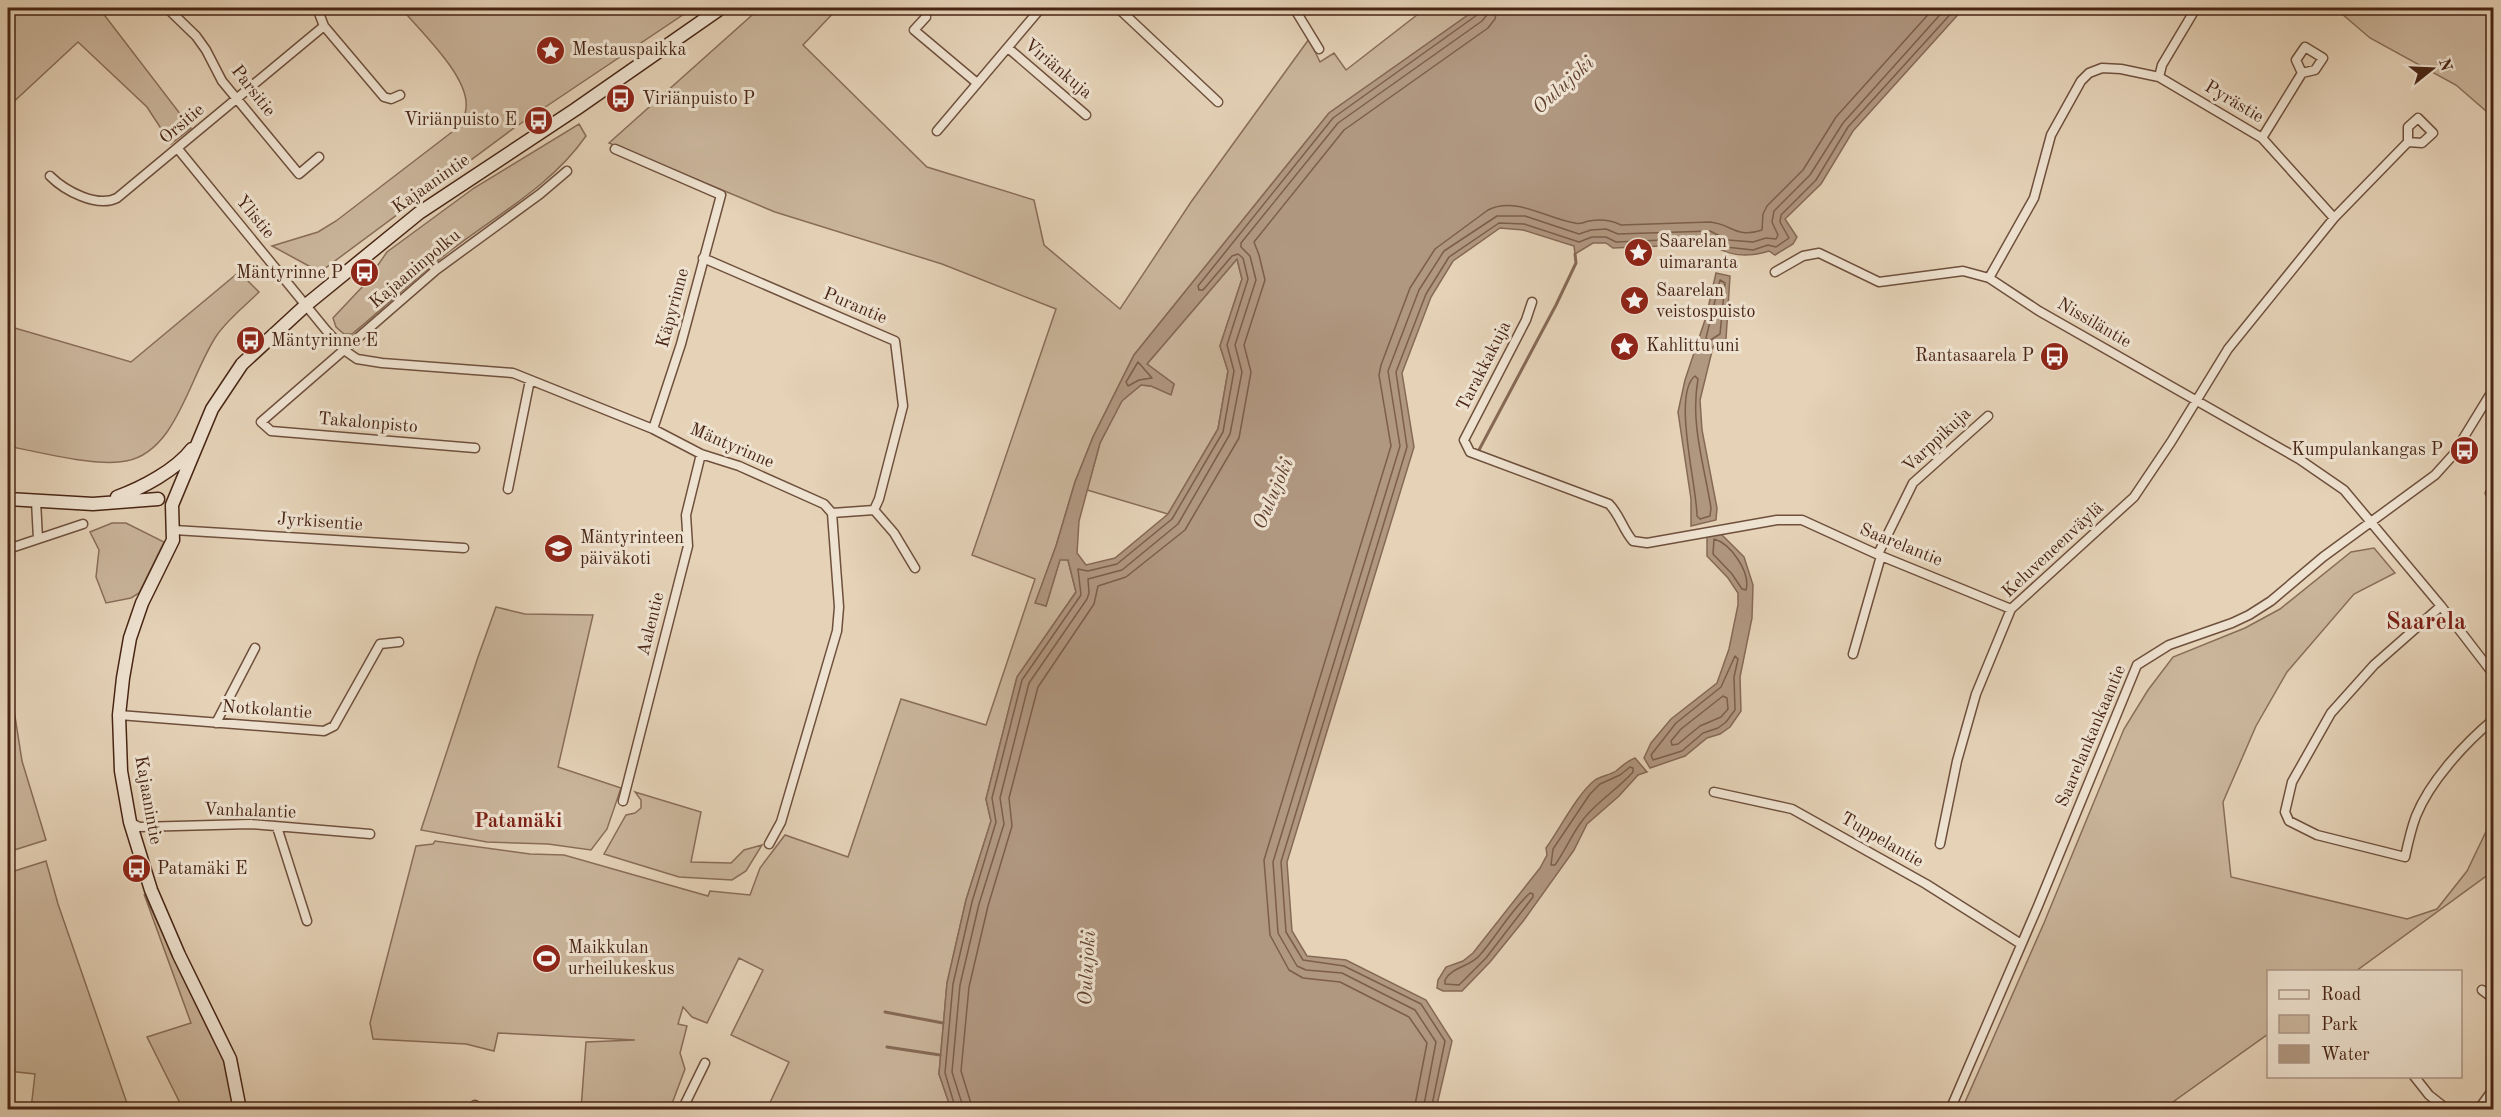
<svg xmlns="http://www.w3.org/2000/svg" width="2501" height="1117" viewBox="0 0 2501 1117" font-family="'Old Standard TT',serif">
<rect width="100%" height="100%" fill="#e5d2b7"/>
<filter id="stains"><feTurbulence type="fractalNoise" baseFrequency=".00333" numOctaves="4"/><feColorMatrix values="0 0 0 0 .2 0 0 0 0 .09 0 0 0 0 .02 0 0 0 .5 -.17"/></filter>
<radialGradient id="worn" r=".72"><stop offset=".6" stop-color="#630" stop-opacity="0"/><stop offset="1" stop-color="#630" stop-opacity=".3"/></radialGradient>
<path fill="#cab59b" stroke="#896d58" stroke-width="1.5" d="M15 8H99L191 128 171 144 147 107 78 42 8 107V20Z
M401 8H693L514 128 320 272 272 246 318 232 336 221 452 132C459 125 465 119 466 108 470 77 420 31 401 8Z
M760 8H838L803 45 927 167 1034 200 1044 245 1120 309 1191 202 1309 39 1320 62 1334 53 1346 70 1426 8H1478L1329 113 1134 355 1093 437 1075 482 1056 546 1036 602 1046 606 1060 559 1068 560 1076 592 1017 677 986 799 991 821 966 900 947 983 939 1074 951 1109H767L789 1062 731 1035 763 970 739 958 707 1023 692 1017 683 1007 678 1024 687 1026 680 1053 685 1069 670 1109H581L586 1042 635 1040 498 1033 494 1051 466 1044 373 1039 370 1023 416 846 433 844 435 841 530 854 564 855 708 896 710 891 750 895 760 868 785 835 848 857 901 699 986 725 1035 579 972 555 1056 309 942 264 775 212 609 143Z
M2335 8H2493V117L2456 85 2370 38Z
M579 124 586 136C551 186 498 214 450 251 416 277 385 307 352 334H344L336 327 333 318 364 285 387 252 474 188Z
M1237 259 1242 279 1220 346 1228 371 1218 429 1168 514 1087 490 1100 443 1122 400 1141 385 1151 386 1171 394 1174 384 1147 364Z
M239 272 259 292C245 306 228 319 217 335 190 374 177 452 126 461 97 467 37 452 8 446V326L131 362Z
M112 523H126L164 542 139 593 131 598 106 603 96 577 99 550 90 532Z
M2374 548 2395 573 2354 594 2287 672 2256 726 2223 802 2231 877 2407 919 2437 909 2467 871 2493 817V871L2356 971 2268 972V1034L2163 1109H1962L2044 923 2124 729 2148 690 2173 657 2245 628 2280 609 2351 552Z
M496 607 525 614 593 615 558 767 621 788 607 829 591 850 548 844 487 842 421 830 478 657Z
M8 643H14L9 678 22 761 46 840 8 852Z
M635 792 701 812 691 862 731 863 744 850 762 845 746 871 732 880 679 877 604 854 626 815 635 813 641 808V800Z
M46 861 58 904 129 1109H31L35 1074 8 1071V873Z
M144 894 226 1063 234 1109H183L147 1037 191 1023Z"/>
<path fill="#b09780" stroke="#866955" stroke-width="1.5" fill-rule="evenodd" d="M1478 8H1964L1853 131 1821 184 1785 219 1797 237 1793 244 1775 255 1769 251C1748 258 1728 256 1710 244L1613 248 1606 243H1593L1575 254 1574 246 1523 230 1500 228 1453 261 1431 297 1402 373 1414 447 1287 862 1292 931 1307 956 1346 960 1426 1000 1452 1041 1436 1109H951L939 1074 947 983 966 900 991 821 986 799 1017 677 1076 592 1068 560H1060L1046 606 1035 603 1056 546 1075 482 1093 437 1134 355 1329 113ZM1237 259 1242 279 1220 346 1228 371 1218 429 1168 514 1115 558 1086 565 1077 553 1079 521 1100 443 1122 401 1141 385 1151 386 1171 395 1174 384 1147 364Z
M1716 273 1730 276 1726 339 1713 347 1700 400 1702 430 1717 508 1716 520 1691 526V499L1678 412 1685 380 1706 317Z
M1709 534H1721L1744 557 1753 585 1752 618 1740 677 1741 711 1730 727 1720 734 1707 738 1685 756 1650 768 1644 758 1651 743 1671 719 1717 683 1729 649 1738 605V593L1728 578 1707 556V537Z
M1635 758 1647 772 1638 775 1619 796 1587 824 1574 850 1524 920 1490 962 1462 991H1443L1437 988 1438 980 1446 967 1463 961 1473 953 1540 868 1547 855 1546 848C1559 830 1578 793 1595 780 1601 776 1610 775 1616 771 1624 765 1625 762 1635 758Z"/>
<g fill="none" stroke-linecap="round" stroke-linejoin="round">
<path stroke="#7c5e4a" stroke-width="1.5" d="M1720 280 1725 283 1720 334 1709 341 1706 338Z
M1138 362 1152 378 1139 380 1128 386 1126 382Z
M1695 376 1698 379C1690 423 1704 464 1711 508L1710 516 1700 519 1697 516C1697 486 1672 394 1695 376Z
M1714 539C1730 543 1751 572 1746 590L1742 589 1732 574 1713 554Z
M1735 656 1738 659 1734 677 1735 710 1726 722 1718 728 1703 733 1682 751 1653 760 1651 755 1676 723 1721 687Z
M1723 696 1727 698 1728 709 1721 717 1700 726 1678 744 1672 745 1671 741 1681 729Z
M1630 767 1633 768V772C1618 789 1595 803 1582 821 1572 834 1565 851 1555 865H1551L1553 849 1590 794 1600 784 1620 775Z
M1530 893 1533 894V897L1486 958 1459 985 1445 984V980C1452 967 1469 967 1479 956 1497 936 1510 911 1530 893Z
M956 1110 945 1073 953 984 972 902 996 822 992 798 1022 680 1081 595 1078 569 1088 571 1117 564 1172 519 1223 432 1234 371 1227 345 1248 279 1243 258 1238 254 1232 256 1203 290H1199L1198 286 1333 118 1477 15 1480 8
M964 1110 952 1072 960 985 979 904 1004 824 1000 798 1029 683 1087 599 1089 593 1088 579 1122 570 1178 524 1230 434 1242 372 1235 345 1256 280 1250 256 1241 247V243L1338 123 1482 21 1487 15 1488 8
M973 1110 961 1071 969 987 988 906 1012 826 1009 798 1038 687 1094 604 1098 586 1126 577 1185 530 1239 438 1251 372 1244 345 1265 280 1259 255 1254 242 1344 130 1488 28 1495 19 1497 8
M1414 1110 1427 1043 1409 1017 1340 982 1303 978 1289 970 1270 935 1264 860 1391 446 1379 375 1381 365 1410 288 1435 249 1488 210C1516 196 1548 219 1575 223 1581 225 1583 222 1589 221 1600 219 1611 220 1621 225L1710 222C1732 224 1736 239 1762 230L1763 214 1767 206 1803 170 1836 117 1934 8
M1423 1110 1436 1042 1415 1010 1342 973 1306 970 1297 966 1278 933 1273 862 1400 446 1388 371 1419 290 1444 251 1497 216H1525L1579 234 1591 230 1606 229 1618 234 1710 231 1728 240 1753 242 1766 238 1776 239 1778 235 1772 222 1774 211 1810 175 1843 123 1946 8
M1431 1110 1445 1041 1421 1004 1344 966 1303 960 1286 932 1281 862 1407 447 1396 372 1426 294 1449 257 1499 223 1524 224 1579 242 1592 237H1606L1616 242 1710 238 1726 247 1753 250 1768 245 1776 247 1789 238 1780 222 1781 215 1816 180 1848 127 1956 8"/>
<path stroke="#866955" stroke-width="3" d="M1479 450 1556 305 1576 263 1575 254
M885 1012 943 1023
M887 1047 940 1055"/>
<defs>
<path id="street" d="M167 8 196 36 206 50 222 81 299 174 319 157
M317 8 324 26 384 97 391 99 400 95
M1118 8 1218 102
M1294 8 1319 49
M926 17 914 30 977 83
M1008 48 1086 115
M2159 77 2162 65 2196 8
M937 131 1041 8
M2262 138 2302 73 2315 70 2323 58 2305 47 2296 60 2302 73
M178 149 326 330 344 350 357 359 382 363 513 373 653 429 701 454 739 466 824 504 832 513 839 607 837 631 781 822 769 844
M615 149 721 195 681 344 653 429
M50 176C65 191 97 208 117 198L324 26
M2334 218 2408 142 2422 143 2433 133 2418 118 2408 127V142
M703 258 895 341 903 406 879 499 874 510 832 513
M1775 272 1803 256 1819 253 1879 282 1963 271 1989 278 2039 311 2299 459 2344 490 2441 606 2494 675
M1532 302 1526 320 1464 440 1470 452 1609 504C1620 515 1623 530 1633 541L1647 543 1777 520H1802L1881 556 2011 609
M475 448 271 431 261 422 436 270 540 194 567 171
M508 489 530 380
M2490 493 2494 498
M874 510 894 533 915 568
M174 530 464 548
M38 539 83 524
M8 549 38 539 36 501
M1878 554 1913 483 1988 416
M2441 606 2374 665 2331 713 2292 782 2285 812 2289 821 2317 835 2405 857C2408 843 2411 829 2416 816 2430 781 2465 743 2494 719
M1853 654 1881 556
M119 715 324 731 334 726 380 644 399 642
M216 723 255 648
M1714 792 1792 809 1926 884 2021 944
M623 801 688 546 686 515 701 454
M130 822 139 827 250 824 370 834
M277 827 307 921
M1940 844 1957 761 1976 694 2011 609 2134 497 2171 442 2228 349 2334 218 2262 138 2159 77 2121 69 2102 68 2089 73 2081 81 2051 135 2034 198 1989 278
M2482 990 2494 999
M2414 1076 2429 1095 2448 1110
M475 1110V1105
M682 1110 705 1063
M1950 1110 2038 906 2137 665 2169 645 2232 623 2249 615 2271 601 2323 557 2435 475 2453 455 2494 388
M2478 1110 2494 1088"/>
<path id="secondary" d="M117 497C142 488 176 470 192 449
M8 499 93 504 158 499
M240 1110 230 1059 179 955 151 890 130 822 121 771 119 715 123 678 130 638 142 603 173 540 172 505 212 409 242 364 306 305 419 213 576 109 721 8"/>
</defs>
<use href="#street" stroke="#6f503d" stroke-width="11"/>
<use href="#secondary" stroke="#482514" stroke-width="15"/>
<use href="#street" stroke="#eee2d0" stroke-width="8"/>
<use href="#secondary" stroke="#eee2d0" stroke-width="12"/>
</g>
<defs>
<symbol id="sight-disc" viewBox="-11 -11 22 22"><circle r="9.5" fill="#8f2418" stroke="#eee2d0"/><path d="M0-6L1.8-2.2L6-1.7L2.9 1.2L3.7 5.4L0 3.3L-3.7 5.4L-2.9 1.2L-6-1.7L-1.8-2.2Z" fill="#fff"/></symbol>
<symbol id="bus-disc" viewBox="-11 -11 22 22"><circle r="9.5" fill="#8f2418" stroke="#eee2d0"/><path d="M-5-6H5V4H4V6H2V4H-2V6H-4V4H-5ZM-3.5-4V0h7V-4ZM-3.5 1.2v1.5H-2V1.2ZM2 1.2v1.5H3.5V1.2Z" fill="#fff"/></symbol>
<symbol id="school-disc" viewBox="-11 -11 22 22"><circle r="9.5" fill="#8f2418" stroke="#eee2d0"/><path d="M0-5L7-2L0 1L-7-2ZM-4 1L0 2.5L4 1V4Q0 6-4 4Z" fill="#fff"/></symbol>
<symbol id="stadium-disc" viewBox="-11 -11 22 22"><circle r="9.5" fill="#8f2418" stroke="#eee2d0"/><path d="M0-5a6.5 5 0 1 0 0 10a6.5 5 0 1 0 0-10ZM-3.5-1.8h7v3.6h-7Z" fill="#fff"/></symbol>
</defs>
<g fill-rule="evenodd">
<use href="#sight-disc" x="534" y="34" width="33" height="33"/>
<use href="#bus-disc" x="604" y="82" width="33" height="33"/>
<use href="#bus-disc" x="522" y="104" width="33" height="33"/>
<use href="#sight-disc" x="1622" y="236" width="33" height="33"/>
<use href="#bus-disc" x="348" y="256" width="33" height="33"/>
<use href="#sight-disc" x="1618" y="284" width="33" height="33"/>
<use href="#bus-disc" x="234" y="324" width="33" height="33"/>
<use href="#sight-disc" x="1608" y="330" width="33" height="33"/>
<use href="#bus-disc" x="2038" y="340" width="33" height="33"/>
<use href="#bus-disc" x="2448" y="434" width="33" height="33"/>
<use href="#school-disc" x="542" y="532" width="33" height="33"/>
<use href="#bus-disc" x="120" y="852" width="33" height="33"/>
<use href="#stadium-disc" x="530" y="942" width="33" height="33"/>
</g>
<g text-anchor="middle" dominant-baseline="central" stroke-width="6" stroke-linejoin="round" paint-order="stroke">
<g font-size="18" fill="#482514" stroke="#eee2d0" text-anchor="start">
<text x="572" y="50">Mestauspaikka</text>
<text x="642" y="99">Viriänpuisto P</text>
<text x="517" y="120" text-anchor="end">Viriänpuisto E</text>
<text x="1659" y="242">Saarelan<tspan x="1659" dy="21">uimaranta</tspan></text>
<text x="343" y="273" text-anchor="end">Mäntyrinne P</text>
<text x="1656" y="291">Saarelan<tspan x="1656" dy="21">veistospuisto</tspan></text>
<text x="271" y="341">Mäntyrinne E</text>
<text x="1646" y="346">Kahlittu uni</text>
<text x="2034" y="356" text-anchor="end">Rantasaarela P</text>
<text x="2443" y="450" text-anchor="end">Kumpulankangas P</text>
<text x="580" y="538">Mäntyrinteen<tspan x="580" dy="21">päiväkoti</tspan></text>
<text x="157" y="869">Patamäki E</text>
<text x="568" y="948">Maikkulan<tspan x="568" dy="21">urheilukeskus</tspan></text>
</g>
<g font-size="18" fill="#482514" stroke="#eee2d0">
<text transform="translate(1058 69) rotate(40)">Viriänkuja</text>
<text transform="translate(253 91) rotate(52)">Parsitie</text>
<text transform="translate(2234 102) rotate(31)">Pyrästie</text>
<text transform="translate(182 124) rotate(-40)">Orsitie</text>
<text transform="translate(431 184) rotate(-35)">Kajaanintie</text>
<text transform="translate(255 217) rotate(51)">Ylistie</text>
<text transform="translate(415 269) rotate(-40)">Kajaaninpolku</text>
<text transform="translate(855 306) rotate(23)">Purantie</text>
<text transform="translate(673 308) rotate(-75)">Käpyrinne</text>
<text transform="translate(2094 323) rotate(30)">Nissiläntie</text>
<text transform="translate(1484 366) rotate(-63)">Tarakkakuja</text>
<text transform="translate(368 423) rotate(5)">Takalonpisto</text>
<text transform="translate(1937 440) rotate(-43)">Varppikuja</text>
<text transform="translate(732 446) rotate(23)">Mäntyrinne</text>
<text transform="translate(320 522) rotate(4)">Jyrkisentie</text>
<text transform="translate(1901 545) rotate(22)">Saarelantie</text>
<text transform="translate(2053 550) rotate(-43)">Keluveneenväylä</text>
<text transform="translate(651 624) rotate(-76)">Aalentie</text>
<text transform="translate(267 710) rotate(4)">Notkolantie</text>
<text transform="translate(2091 736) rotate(-67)">Saarelankankaantie</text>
<text transform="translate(148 800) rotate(80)">Kajaanintie</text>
<text transform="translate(250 811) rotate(2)">Vanhalantie</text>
<text transform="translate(1882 840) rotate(30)">Tuppelantie</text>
</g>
<g font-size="20" font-style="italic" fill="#62422f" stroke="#eee2d0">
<text transform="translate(1564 86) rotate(-42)">Oulujoki</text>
<text transform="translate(1274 494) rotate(-67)">Oulujoki</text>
<text transform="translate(1088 968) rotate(-87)">Oulujoki</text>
</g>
<g font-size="21" font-weight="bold" fill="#7a1f14" stroke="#eee2d0">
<text x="518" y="821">Patamäki</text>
</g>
<g font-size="24" font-weight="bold" fill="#7a1f14" stroke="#eee2d0">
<text x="2426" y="623">Saarela</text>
</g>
</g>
<rect width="2501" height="1117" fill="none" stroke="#e5d2b7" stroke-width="30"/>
<rect x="9" y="9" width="2483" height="1099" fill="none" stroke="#482514" stroke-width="3"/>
<rect x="15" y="15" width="2471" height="1087" fill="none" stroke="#482514" stroke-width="1.5"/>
<rect x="2267" y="970" width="195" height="108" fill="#eee2d0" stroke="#ac9685" stroke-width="1.5"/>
<rect x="2279" y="990" width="30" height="9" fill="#eee2d0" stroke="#ac9685" stroke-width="1.5"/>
<text x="2321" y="1000" font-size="18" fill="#482514">Road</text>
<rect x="2279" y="1015" width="30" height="18" fill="#cab59b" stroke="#ac9685" stroke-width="1.5"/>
<text x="2321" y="1030" font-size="18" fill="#482514">Park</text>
<rect x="2279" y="1045" width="30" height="18" fill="#b09780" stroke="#ac9685" stroke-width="1.5"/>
<text x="2321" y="1060" font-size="18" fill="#482514">Water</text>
<g transform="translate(2432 69) rotate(72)" stroke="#eee2d0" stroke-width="4.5" paint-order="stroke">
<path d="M0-4.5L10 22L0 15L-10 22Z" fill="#482514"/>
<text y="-9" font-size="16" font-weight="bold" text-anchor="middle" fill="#482514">N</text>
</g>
<rect width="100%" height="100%" filter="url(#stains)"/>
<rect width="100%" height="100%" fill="url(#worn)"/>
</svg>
